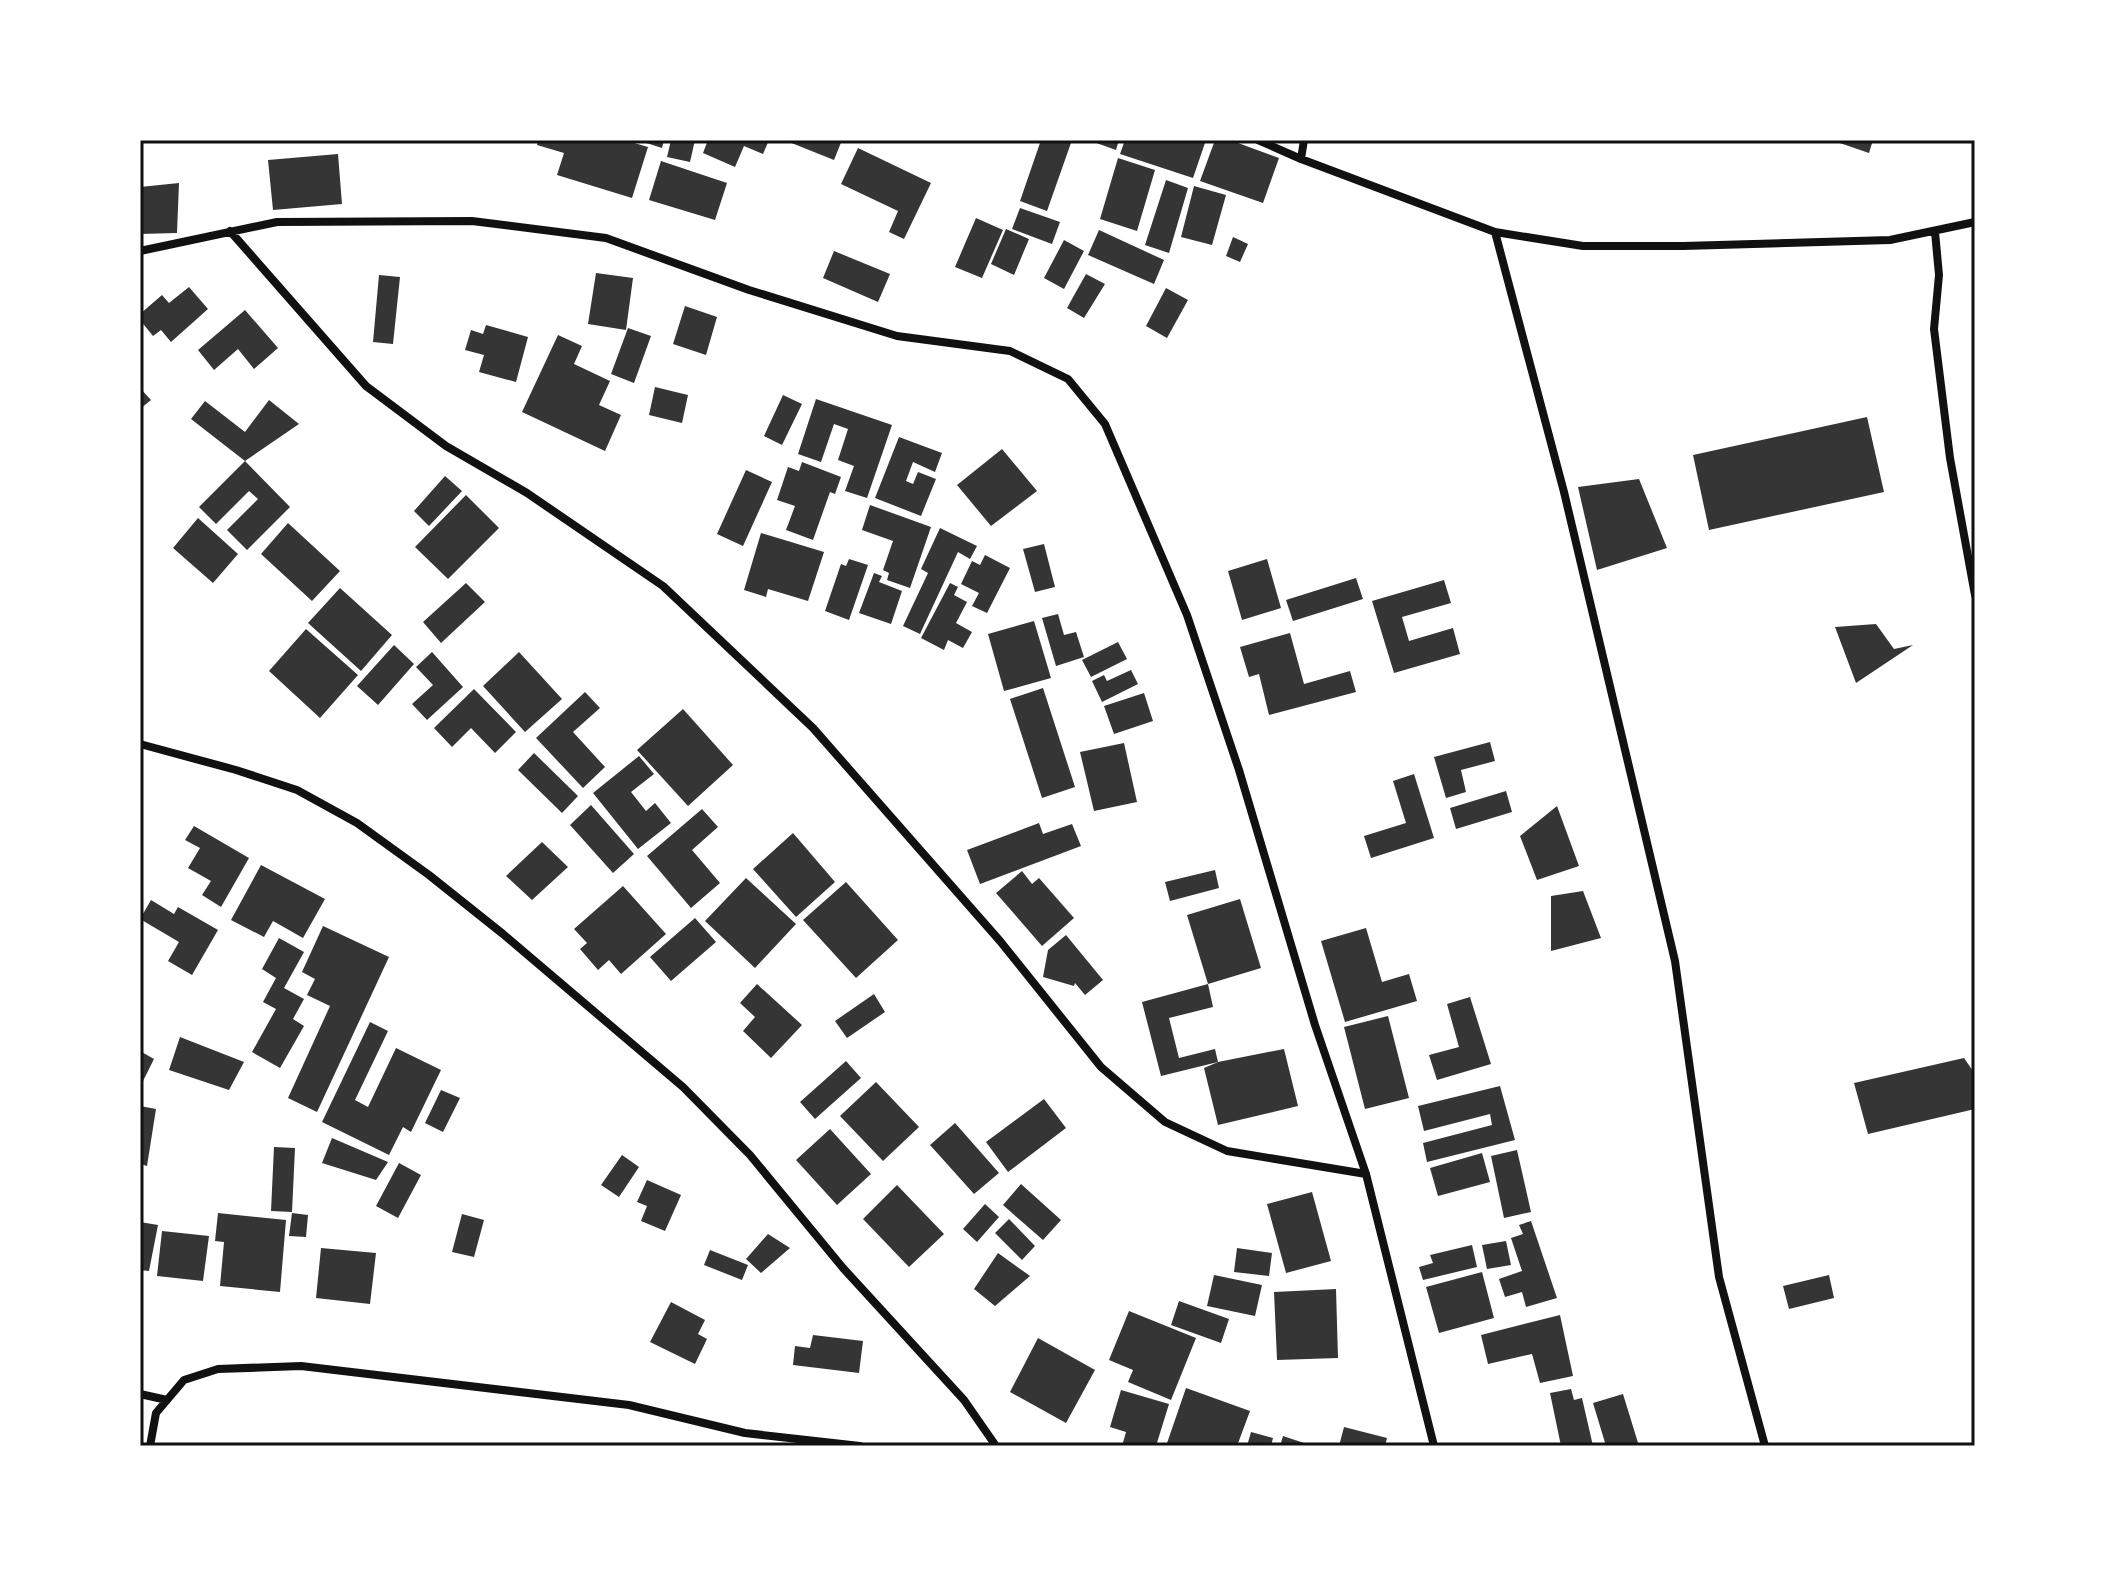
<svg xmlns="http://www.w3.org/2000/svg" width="2115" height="1586" viewBox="0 0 2115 1586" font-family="Poppins,sans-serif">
<rect width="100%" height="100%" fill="#fff"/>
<path fill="#353535" d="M538 140H624L648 147 632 198 557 175 564 153 537 145Z
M637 140H664L662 148Z
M671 140H695L690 162 667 157Z
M708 140H769L763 154 744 146 735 167 703 153Z
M784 140H842L834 160Z
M1041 140H1072L1047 211 1020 201Z
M1088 140H1119L1116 150Z
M1125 140H1206L1193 178 1120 154Z
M1215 140H1230L1279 158 1263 203 1200 181Z
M1831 140H1873L1869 153Z
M858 148 931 183 904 239 889 232 898 211 841 184Z
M338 154 342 204 273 210 268 160Z
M1118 158 1155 170 1137 231 1100 219Z
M661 161 727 183 715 220 649 200Z
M1166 180 1188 188 1169 253 1145 245Z
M179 183 177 233 140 234V187Z
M1194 186 1226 195 1212 245 1181 237Z
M1020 208 1060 222 1052 244 1012 229Z
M976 218 1003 230 982 278 955 267Z
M1006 229 1029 239 1014 275 991 264Z
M1099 230 1164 260 1154 284 1088 255Z
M1233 237 1248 244 1240 262 1226 256Z
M1064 240 1084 251 1064 289 1044 278Z
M834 251 890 274 878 302 823 278Z
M596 273 633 278 626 330 588 324Z
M1086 274 1105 284 1084 318 1067 308Z
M379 275 400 277 393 344 373 342Z
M189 287 208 309 171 342 161 330 153 336 140 320V314L162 295 169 303Z
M1166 288 1188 300 1167 338 1146 326Z
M685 306 717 317 706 355 673 344Z
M245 310 278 348 254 369 238 349 214 370 198 350Z
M486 325 528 337 516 382 479 372 484 355 465 350 471 330 483 334Z
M628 328 651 336 634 383 611 374Z
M558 335 582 346 574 364 610 381 599 405 621 415 605 451 522 412Z
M655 387 688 395 682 423 649 415Z
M140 388 151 400 140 409Z
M783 395 802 404 782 445 764 436Z
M816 399 892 425 867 498 845 491 854 466 838 460 848 429 834 424 821 462 798 454Z
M269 400 299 424 245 461 290 507 247 550 227 530 258 499 249 491 216 524 199 507 245 461 191 419 205 401 245 432Z
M1867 417 1884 492 1709 530 1693 455Z
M899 437 942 453 935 472 913 462 906 481 913 484 918 472 936 479 921 516 875 498Z
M1002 449 1037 491 991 526 957 485Z
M802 462 841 477 835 494 830 492 813 540 786 530 795 506 777 500 788 467 799 471Z
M746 470 772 482 743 546 717 534Z
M445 476 462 491 429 526 414 511Z
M1639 479 1667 548 1597 570 1578 487Z
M466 495 499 528 448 579 415 547Z
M870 505 931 527 910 588 887 580 889 573 883 570 893 541 862 530Z
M198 518 238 554 213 583 173 548Z
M288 523 340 571 312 601 261 554Z
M940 528 977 546 970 559 958 552 920 634 903 626 928 573 921 569Z
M761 533 824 552 808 601 768 589 766 597 744 590Z
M1044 544 1055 587 1035 592 1023 549Z
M985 555 1010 568 987 613 972 606 979 593 961 584 972 561 980 565Z
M849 559 868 565 849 620 825 611 841 564 846 566Z
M1267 559 1281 608 1242 620 1228 571Z
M874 573 882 576 879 582 902 591 891 624 859 613Z
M1356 578 1363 599 1293 621 1286 600Z
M1444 580 1451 603 1402 617 1409 641 1453 628 1460 654 1394 673 1372 601Z
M466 583 485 602 441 643 423 622Z
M950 583 958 587 954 595 967 602 956 623 972 632 963 648 948 640 944 650 921 638Z
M340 588 392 635 361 671 308 623Z
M1058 614 1064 635 1076 632 1084 657 1056 666 1042 618Z
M1034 621 1051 678 1004 691 988 634Z
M1876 624 1894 649 1913 645 1856 683 1835 627Z
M306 629 358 675 320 718 269 671Z
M1290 633 1304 684 1350 671 1356 692 1269 715 1259 674 1249 677 1240 647Z
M1118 642 1127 659 1091 677 1082 660Z
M394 645 414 664 378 705 357 686Z
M432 652 463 687 427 720 412 704 433 685 416 667Z
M519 652 562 699 525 732 483 686Z
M1131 670 1138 684 1102 702 1092 681 1104 675 1107 681Z
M1043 688 1075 787 1042 798 1010 699Z
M474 689 516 732 495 753 471 728 452 747 434 728Z
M585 692 600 708 573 732 605 767 583 788 536 738Z
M1144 693 1153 721 1114 734 1104 706Z
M683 709 733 765 688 806 637 750Z
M1490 742 1495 761 1461 770 1466 792 1446 798 1434 757Z
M1124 743 1137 802 1094 811 1080 752Z
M534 753 578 796 562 813 518 770Z
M639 756 654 774 631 792 646 811 655 803 671 823 638 849 593 793Z
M1414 774 1434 838 1371 858 1364 836 1406 823 1393 781Z
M1506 791 1512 812 1456 829 1450 808Z
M591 805 634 854 613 873 570 825Z
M1557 806 1579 866 1537 880 1520 836Z
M702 809 718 827 692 850 720 883 691 908 647 856Z
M1039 823 1043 834 1072 824 1081 846 980 884 967 850Z
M194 826 249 858 221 907 202 895 211 881 188 868 200 848 185 840Z
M793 833 835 882 796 917 753 869Z
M542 842 568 867 532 900 506 876Z
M261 865 325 899 303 938 273 921 264 937 231 920Z
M1215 870 1219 888 1170 901 1165 882Z
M1022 871 1032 884 1039 878 1074 918 1042 946 996 893Z
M746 878 796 924 755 968 705 921Z
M846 882 898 940 856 978 803 920Z
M623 886 666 934 621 974 609 960 598 970 580 949 587 943 574 929Z
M1583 891 1601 938 1551 951V896Z
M1240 899 1261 968 1208 984 1187 915Z
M151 900 174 914 178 907 218 930 192 975 168 961 179 942 140 919Z
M695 918 716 942 671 981 650 957Z
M323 926 389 957 317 1112 288 1098 330 1006 307 995 315 979 302 972Z
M1366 928 1382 982 1409 974 1417 1001 1345 1022 1321 941Z
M1066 935 1103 980 1085 995 1075 983 1074 986 1043 977 1048 950Z
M279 938 304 952 284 988 304 999 293 1019 304 1026 280 1068 252 1052 276 1009 263 1002 276 978 262 969Z
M757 984 802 1025 771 1058 743 1031 755 1017 740 1003Z
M1208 984 1213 1007 1169 1018 1179 1058 1215 1049 1218 1062 1161 1076 1142 1002Z
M874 994 885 1012 847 1038 835 1021Z
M1470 997 1491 1064 1437 1080 1429 1055 1459 1047 1447 1004Z
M1388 1016 1409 1098 1365 1109 1344 1027Z
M370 1022 388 1031 355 1100 368 1107 396 1048 441 1070 411 1132 403 1127 389 1155 322 1122Z
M180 1037 244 1062 229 1090 169 1070Z
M1284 1049 1298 1106 1218 1125 1204 1068 1218 1062Z
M140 1051 154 1059 140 1087Z
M1964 1058 1975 1074V1109L1868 1134 1854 1083Z
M846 1061 861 1078 815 1119 800 1102Z
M876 1082 919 1127 883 1161 840 1116Z
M1500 1086 1515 1140 1427 1162 1423 1143 1492 1125 1490 1114 1424 1131 1418 1106Z
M441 1090 460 1098 443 1132 425 1123Z
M1044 1099 1066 1128 1008 1172 986 1142Z
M140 1106 156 1109 147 1166 140 1164Z
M955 1123 999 1173 974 1194 930 1145Z
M830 1129 871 1174 837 1205 796 1160Z
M332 1138 388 1162 376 1180 322 1163Z
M274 1147 295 1148 292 1212 271 1211Z
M1517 1150 1531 1212 1504 1218 1491 1156Z
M1482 1153 1490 1182 1438 1196 1430 1168Z
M622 1155 639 1167 619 1197 601 1185Z
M399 1163 421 1175 398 1218 376 1206Z
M647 1180 681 1195 665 1231 641 1221 647 1206 637 1202Z
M1021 1184 1061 1220 1043 1240 1003 1205Z
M897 1185 944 1234 909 1267 863 1219Z
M1312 1192 1331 1261 1286 1273 1267 1204Z
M985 1204 999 1217 977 1242 963 1229Z
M218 1213 286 1220 280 1292 220 1286 224 1242 215 1241Z
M292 1213 308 1215 306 1237 289 1236Z
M462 1214 484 1220 474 1257 452 1252Z
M1009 1219 1035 1246 1022 1260 995 1233Z
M1531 1221 1557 1298 1526 1307 1522 1292 1505 1297 1499 1279 1522 1271 1511 1238 1523 1234 1519 1225Z
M140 1222 158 1225 149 1271 140 1270Z
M162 1231 209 1236 203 1281 157 1276Z
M768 1234 790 1248 761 1273 746 1259Z
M1506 1241 1511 1265 1487 1269 1482 1245Z
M1472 1245 1477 1267 1423 1280 1419 1267 1433 1263 1430 1255Z
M321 1248 376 1253 370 1304 316 1298Z
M1237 1248 1272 1253 1269 1276 1234 1272Z
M710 1250 748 1265 742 1280 704 1265Z
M998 1253 1030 1276 995 1306 974 1289Z
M1482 1272 1494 1318 1439 1333 1426 1287Z
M1214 1275 1262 1285 1255 1316 1207 1306Z
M1829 1275 1834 1298 1789 1309 1783 1286Z
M1336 1289 1338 1358 1277 1360 1274 1292Z
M1179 1301 1229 1319 1221 1343 1171 1325Z
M671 1302 705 1320 698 1334 707 1339 695 1364 650 1342Z
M1129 1311 1196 1338 1171 1400 1128 1382 1133 1370 1109 1360Z
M1560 1315 1573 1376 1540 1383 1532 1354 1488 1364 1481 1335Z
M813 1335 863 1341 859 1373 793 1365 795 1346 810 1348Z
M1038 1338 1095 1370 1066 1423 1010 1392Z
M1186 1388 1250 1411 1237 1446H1166Z
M1571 1389 1574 1400 1582 1398 1593 1446H1561L1550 1393Z
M1121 1390 1169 1404 1156 1446H1122L1126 1432 1110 1427Z
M1623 1394 1639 1446H1606L1593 1403Z
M1344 1427 1387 1438 1385 1446H1339Z
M1251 1432 1273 1438 1271 1446H1247Z
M1283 1436 1310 1445V1446H1280Z"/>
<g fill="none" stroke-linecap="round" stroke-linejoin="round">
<path stroke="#111" stroke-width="8" d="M1258 140 1301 159 1495 232 1583 246H1683L1890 240 1975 222
M1301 159 1304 140
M230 231 366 386 446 446 527 493 663 586 813 728 1000 941 1101 1067 1165 1122 1227 1151 1366 1174
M1495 232 1564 492 1675 961 1719 1277 1765 1446
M1935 232 1939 275 1934 329 1950 458 1975 595
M140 251 277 222 472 221 606 238 749 290 897 336 1010 351 1068 379 1105 424 1187 615 1239 770 1315 1025 1366 1174 1434 1446
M140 744 236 770 297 790 357 823 429 875 503 934 683 1087 750 1155 843 1268 964 1400 996 1446
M140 1394 167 1400
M150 1446 156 1413 184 1380 218 1369 301 1366 629 1405 745 1433 860 1446"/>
</g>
<rect width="2115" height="1586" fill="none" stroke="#ffffff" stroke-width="284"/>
<rect x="142" y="142" width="1831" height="1302" fill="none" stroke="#111" stroke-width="3"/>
</svg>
